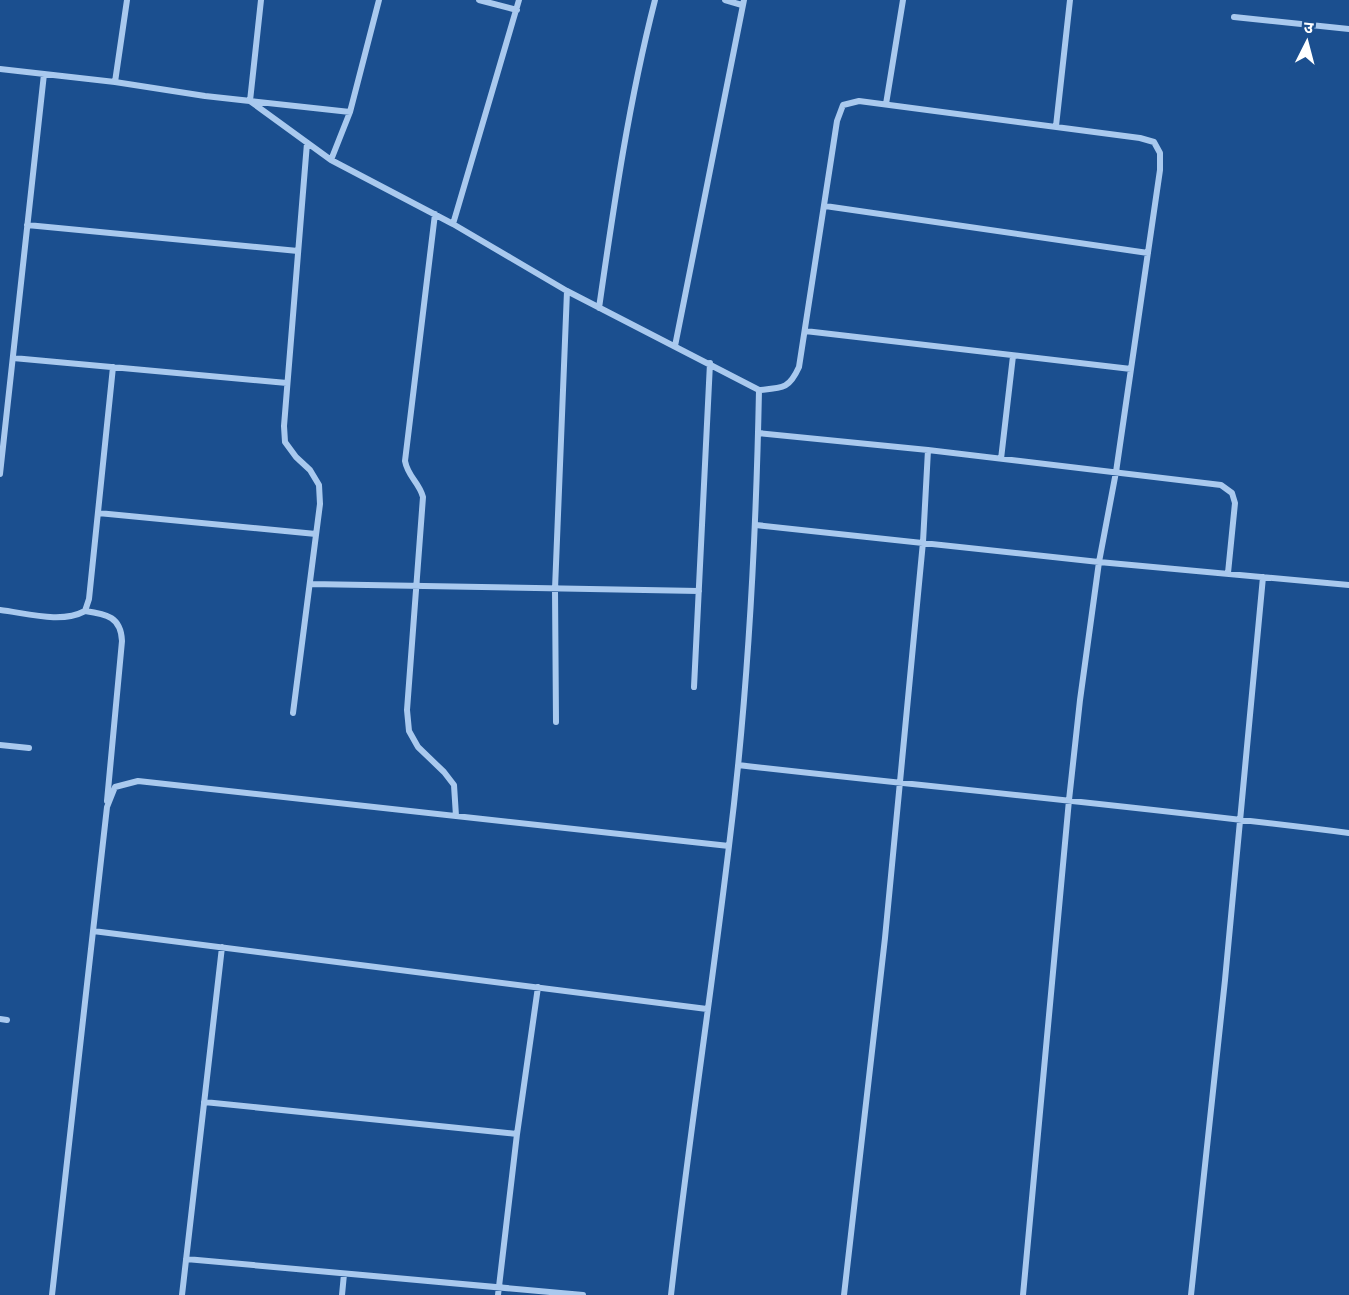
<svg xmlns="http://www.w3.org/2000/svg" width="1349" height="1295" viewBox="0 0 1349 1295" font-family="'Fira Sans','Noto Sans Devanagari',sans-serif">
<rect width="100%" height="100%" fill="#1b4f8f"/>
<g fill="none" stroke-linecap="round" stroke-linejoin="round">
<path stroke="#a9c9ee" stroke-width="6" d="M261 0 250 101 331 160 453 224 567 291 759 390
M479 0 517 10
M725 0 742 5
M1234 17 1349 29
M0 69 115 82 205 96 350 112
M115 82 127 0
M886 104 903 0
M1056 126 1070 0
M331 160 350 112 379 0
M825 206 1148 253
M435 214 405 461C408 477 419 482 423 497L407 710 409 731 418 747 444 772 454 785 456 816
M453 224 519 0
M27 225 298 251
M599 308C614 204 629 101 655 0
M805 331 1131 369
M675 346 744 0
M13 358 287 383
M758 433 928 450 1221 485 1232 493 1235 503 1228 573
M1001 459 1013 356
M0 474 44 74
M98 513 316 534
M756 525 1099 562 1349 585
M310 584 699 591
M0 610C26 613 61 624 85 611L89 599 113 367
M85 611C107 614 121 617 122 641L107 801
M694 687 710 363
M293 713 320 504 319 485 310 470 296 457 285 442 284 426 307 143
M556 722 555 589 567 291
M0 745 29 748
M738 765C941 788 1146 807 1349 833
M93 931 707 1009
M0 1019 7 1020
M204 1102 517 1134
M186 1259 583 1295
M52 1295 107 807 115 787 138 781 729 846
M182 1295 222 947
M342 1295 344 1274
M498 1295 517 1134 538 987
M671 1295C688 1145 711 996 729 846 748 695 756 542 759 390 783 388 789 389 799 367L837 121 843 105 859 101 1140 138 1154 142 1160 153V170L1116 472 1099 562 1080 700 1069 800 1023 1295
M844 1295 885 938 923 542 928 450
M1191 1295 1225 980 1263 577"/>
</g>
<g transform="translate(1307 42) rotate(6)" stroke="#1b4f8f" stroke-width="4.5" paint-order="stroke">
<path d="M0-4.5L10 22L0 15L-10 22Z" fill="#ffffff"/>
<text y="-9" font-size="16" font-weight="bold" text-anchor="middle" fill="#ffffff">उ</text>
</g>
</svg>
